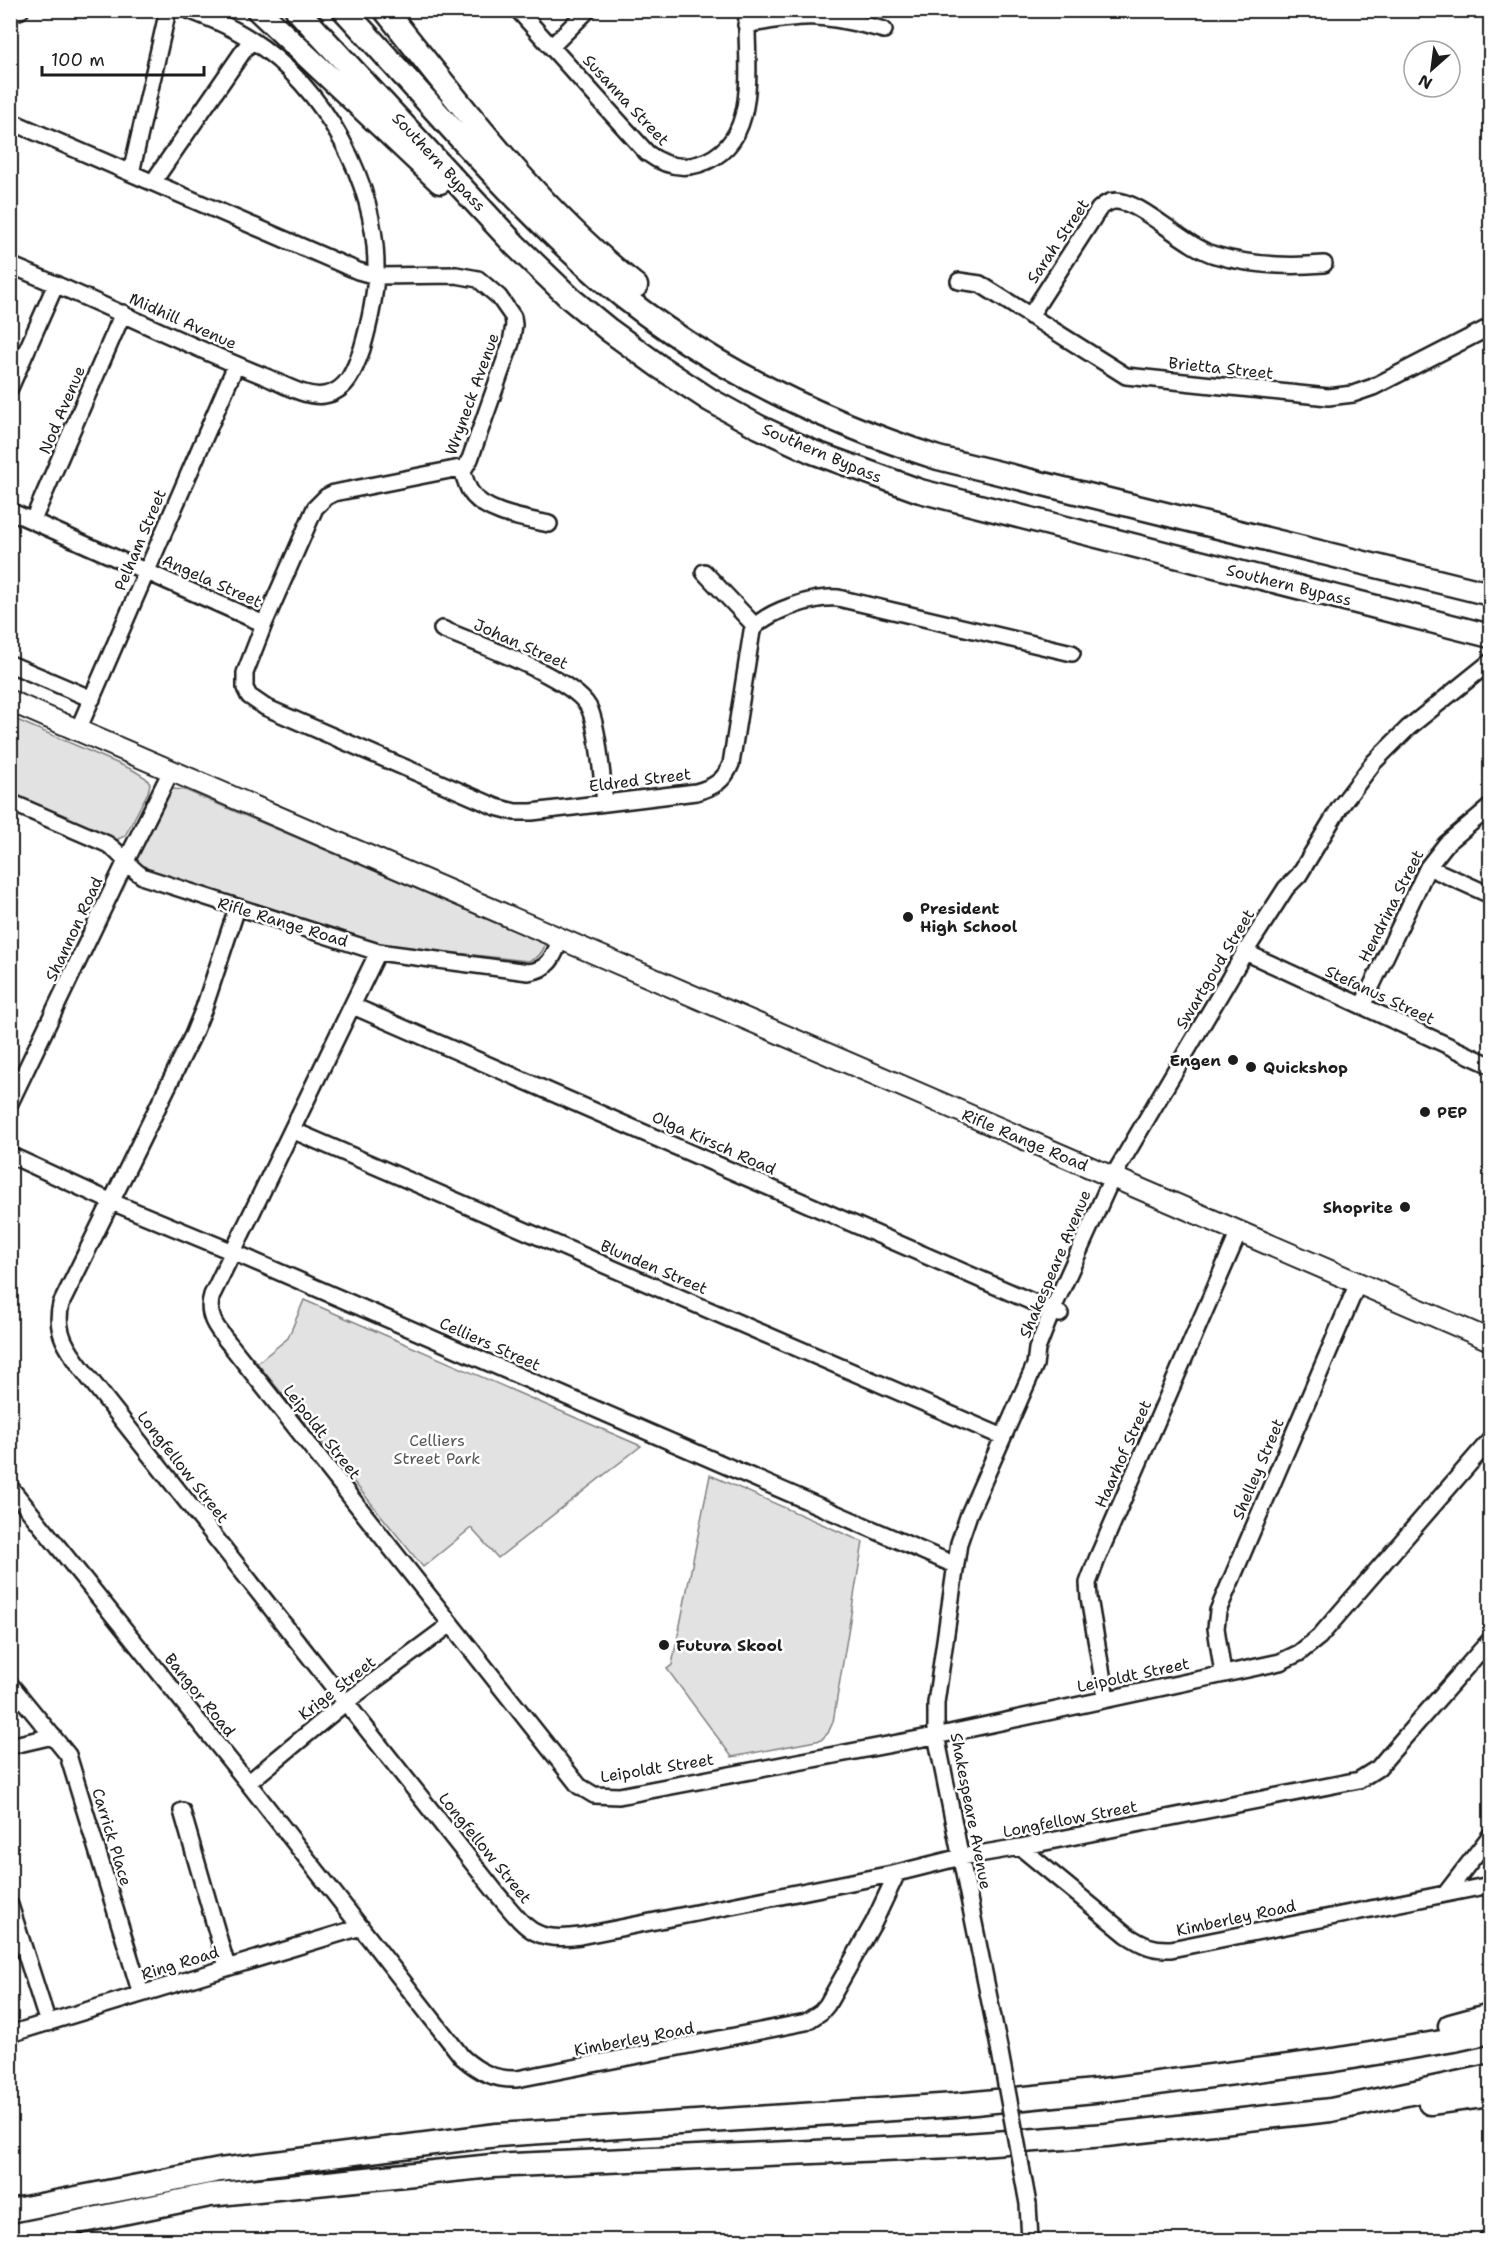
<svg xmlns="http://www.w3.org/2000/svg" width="1501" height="2251" viewBox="0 0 1501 2251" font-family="'Shantell Sans',sans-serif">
<rect width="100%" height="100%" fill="#fff"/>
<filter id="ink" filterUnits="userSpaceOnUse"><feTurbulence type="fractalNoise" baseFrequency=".0167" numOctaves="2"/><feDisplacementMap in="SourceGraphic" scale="12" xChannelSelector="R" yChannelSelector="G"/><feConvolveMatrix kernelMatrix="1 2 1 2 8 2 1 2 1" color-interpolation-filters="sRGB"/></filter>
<g filter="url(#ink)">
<path fill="#e2e2e2" stroke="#7f7f7f" stroke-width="1.5" d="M10 717 133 770 146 778 150 784 148 792 125 836 116 840 103 835 11 796Z
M173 789 185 790 545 944C543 953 537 959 528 961L391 946 158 876 140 867 136 862 137 851 167 793Z
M304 1300 641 1446 498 1558 471 1528 423 1567 257 1363 288 1338Z
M710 1475 863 1542 833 1722 828 1733 821 1740 732 1757 667 1669 672 1665Z"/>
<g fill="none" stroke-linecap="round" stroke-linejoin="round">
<defs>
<path id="minor" d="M518 10 647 153C662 164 680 170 699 164 763 144 745 62 747 10
M10 14 21 10
M746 25C769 21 793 16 816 17 839 18 862 24 884 30
M552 46 588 10
M10 121 358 271 376 276 456 275 478 279 499 297 513 317 514 325 511 343 470 459 465 467 334 493 326 497 315 508 264 624 245 673V688L249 696 265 707 496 807 515 812H532L696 792C714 787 724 781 731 764L752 631C762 612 818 595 838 598L1072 653
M131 173 168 10
M153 182 251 40
M10 265C96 300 179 342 264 376 281 383 305 398 324 395 347 392 355 369 362 349 369 325 375 298 376 273 378 184 325 87 250 39 230 26 209 18 188 10
M959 281 980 284 1126 376 1328 397 1353 394 1373 387 1490 327
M1030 316 1099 209C1104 205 1109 201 1115 201 1140 200 1185 247 1215 255 1249 265 1289 267 1324 264
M10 388 56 284
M462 469C464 476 466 484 470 491 483 513 526 519 549 524
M10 511 264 624
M33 520 123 313
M704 572 755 626
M442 629C475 643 571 677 588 706 598 722 602 780 605 802
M10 664 92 699
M78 730 236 365
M10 802 107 844C122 853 129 869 144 877L378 952 528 972C549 970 554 956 561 938
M1428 867 1490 895
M237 908 204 1008 193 1035 61 1304C53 1335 72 1355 89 1378L498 1895C526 1928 534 1943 580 1936L897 1873 961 1857 1020 1847 1359 1780 1378 1768 1389 1755 1490 1640
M378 952 212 1295C205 1317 219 1331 232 1347L579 1786 594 1795 619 1796 945 1734 1280 1662 1299 1653 1319 1637 1490 1440
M1245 952 1490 1065
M353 1006 1060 1314
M1362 1006 1428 867 1446 844 1490 807
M10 1103 126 861 171 771
M292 1130 1003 1437
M10 1155 112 1202 233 1252 955 1565
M10 1487 248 1783 462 2057C479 2072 495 2080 517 2079L806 2022 821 2012 827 2005 874 1922 897 1873
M1223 1674 1216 1628 1218 1611 1358 1283
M10 1684 68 1755 141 1994
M1106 1698 1089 1598 1088 1583 1097 1559 1239 1232
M10 1746 53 1736
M248 1783 346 1702 451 1624
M182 1811 227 1967
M1020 1847 1127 1935C1142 1945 1153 1950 1171 1949L1490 1885
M1446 1893 1490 1836
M10 1905 48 2023
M10 2034 361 1927
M1000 2052 936 1735V1703L959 1543 969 1514 1035 1365 1037 1349 1052 1311 1112 1178 1245 952 1286 888 1299 875 1340 807 1374 762 1408 728 1490 662
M1028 2204 1030 2240
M1487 2240 1490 2237"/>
<path id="major" d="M10 701 1490 1340"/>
<path id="highway" d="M258 10 440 182
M297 10 515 245 571 299 609 330 660 367 710 400 759 427 813 452 920 491 1490 636
M344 10C422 94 496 183 580 260 682 354 808 416 938 458L1490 594
M385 10C463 107 538 209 636 286
M1450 2026 1490 2015
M1430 2103 1490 2095
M10 2211 220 2170 497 2135 955 2105 1104 2090 1334 2060 1454 2040 1490 2032
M10 2236 210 2195 492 2166 952 2146 1106 2135 1331 2110 1490 2076"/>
</defs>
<use href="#minor" stroke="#1c1c1c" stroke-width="20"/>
<use href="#major" stroke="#1c1c1c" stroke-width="24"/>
<use href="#highway" stroke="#1c1c1c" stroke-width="27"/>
<use href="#minor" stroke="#fff" stroke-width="15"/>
<use href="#major" stroke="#fff" stroke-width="20"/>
<use href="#highway" stroke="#fff" stroke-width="22"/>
<defs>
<path id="minor-bridge" d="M1000 2052 1028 2204"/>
</defs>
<use href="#minor-bridge" stroke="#1c1c1c" stroke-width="20" stroke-linecap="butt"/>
<use href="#minor-bridge" stroke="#fff" stroke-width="15"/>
</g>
</g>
<g fill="#1c1c1c" stroke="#fff" stroke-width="2">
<circle cx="908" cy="917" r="6"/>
<circle cx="1233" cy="1060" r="6"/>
<circle cx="1251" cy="1067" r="6"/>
<circle cx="1425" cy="1112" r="6"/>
<circle cx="1405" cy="1207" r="6"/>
<circle cx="664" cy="1645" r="6"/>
</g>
<g text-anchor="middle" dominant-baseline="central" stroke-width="5" stroke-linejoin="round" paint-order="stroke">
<g font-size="16" fill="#1c1c1c" stroke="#fff">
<text transform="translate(626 100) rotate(47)">Susanna Street</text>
<text transform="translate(439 162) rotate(47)">Southern Bypass</text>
<text transform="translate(1058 241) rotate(-56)">Sarah Street</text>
<text transform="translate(183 321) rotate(24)">Midhill Avenue</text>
<text transform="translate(1221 368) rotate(6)">Brietta Street</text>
<text transform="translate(472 394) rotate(-70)">Wryneck Avenue</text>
<text transform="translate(62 410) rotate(-67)">Nod Avenue</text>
<text transform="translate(822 453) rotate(23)">Southern Bypass</text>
<text transform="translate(140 540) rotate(-67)">Pelham Street</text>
<text transform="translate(212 581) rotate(24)">Angela Street</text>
<text transform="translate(1289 585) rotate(14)">Southern Bypass</text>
<text transform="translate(521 644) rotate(24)">Johan Street</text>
<text transform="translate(640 780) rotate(-7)">Eldred Street</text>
<text transform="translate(1391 906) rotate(-63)">Hendrina Street</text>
<text transform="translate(283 922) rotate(17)">Rifle Range Road</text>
<text transform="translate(74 929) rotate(-65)">Shannon Road</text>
<text transform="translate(1215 969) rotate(-59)">Swartgoud Street</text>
<text transform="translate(1380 995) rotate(25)">Stefanus Street</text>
<text transform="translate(1025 1140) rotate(23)">Rifle Range Road</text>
<text transform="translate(714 1143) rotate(24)">Olga Kirsch Road</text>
<text transform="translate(1055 1264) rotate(-67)">Shakespeare Avenue</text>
<text transform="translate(654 1267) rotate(23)">Blunden Street</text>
<text transform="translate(490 1344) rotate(24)">Celliers Street</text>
<text transform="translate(322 1432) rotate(52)">Leipoldt Street</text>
<text transform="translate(1123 1454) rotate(-66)">Haarhof Street</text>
<text transform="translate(183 1467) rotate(52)">Longfellow Street</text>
<text transform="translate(1258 1469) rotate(-67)">Shelley Street</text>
<text transform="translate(1133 1675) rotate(-12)">Leipoldt Street</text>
<text transform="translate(337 1688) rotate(-38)">Krige Street</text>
<text transform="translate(200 1695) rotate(51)">Bangor Road</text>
<text transform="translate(657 1768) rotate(-9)">Leipoldt Street</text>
<text transform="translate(971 1811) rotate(79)">Shakespeare Avenue</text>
<text transform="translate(1070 1819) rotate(-11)">Longfellow Street</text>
<text transform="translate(112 1837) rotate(73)">Carrick Place</text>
<text transform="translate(485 1848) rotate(51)">Longfellow Street</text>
<text transform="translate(1236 1918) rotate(-12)">Kimberley Road</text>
<text transform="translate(180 1963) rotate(-17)">Ring Road</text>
<text transform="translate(634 2039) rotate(-11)">Kimberley Road</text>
</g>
<g font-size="16" font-weight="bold" fill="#1c1c1c" stroke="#fff" text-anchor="start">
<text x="920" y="908">President<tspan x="920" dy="18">High School</tspan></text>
<text x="1221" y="1060" text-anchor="end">Engen</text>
<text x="1263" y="1067">Quickshop</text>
<text x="1437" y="1112">PEP</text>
<text x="1393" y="1207" text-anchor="end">Shoprite</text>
<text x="676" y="1645">Futura Skool</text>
</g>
<g font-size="16" fill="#575757" stroke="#fff">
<text x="437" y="1440">Celliers<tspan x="437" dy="18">Street Park</tspan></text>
</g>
</g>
<rect width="1501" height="2251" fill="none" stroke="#fff" stroke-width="36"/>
<rect x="18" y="18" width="1465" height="2215" fill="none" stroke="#1c1c1c" stroke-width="2" filter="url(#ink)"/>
<g transform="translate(1432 69) rotate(208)"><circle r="28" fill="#ffffff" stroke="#a4a4a4" stroke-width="1.5"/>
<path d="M0-4.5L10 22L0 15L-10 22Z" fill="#1c1c1c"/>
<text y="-9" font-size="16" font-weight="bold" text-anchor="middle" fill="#1c1c1c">N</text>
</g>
<path d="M42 66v9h162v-9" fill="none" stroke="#1c1c1c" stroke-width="3"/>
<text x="51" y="66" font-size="18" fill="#1c1c1c" stroke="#ffffff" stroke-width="4.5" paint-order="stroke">100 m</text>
</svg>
